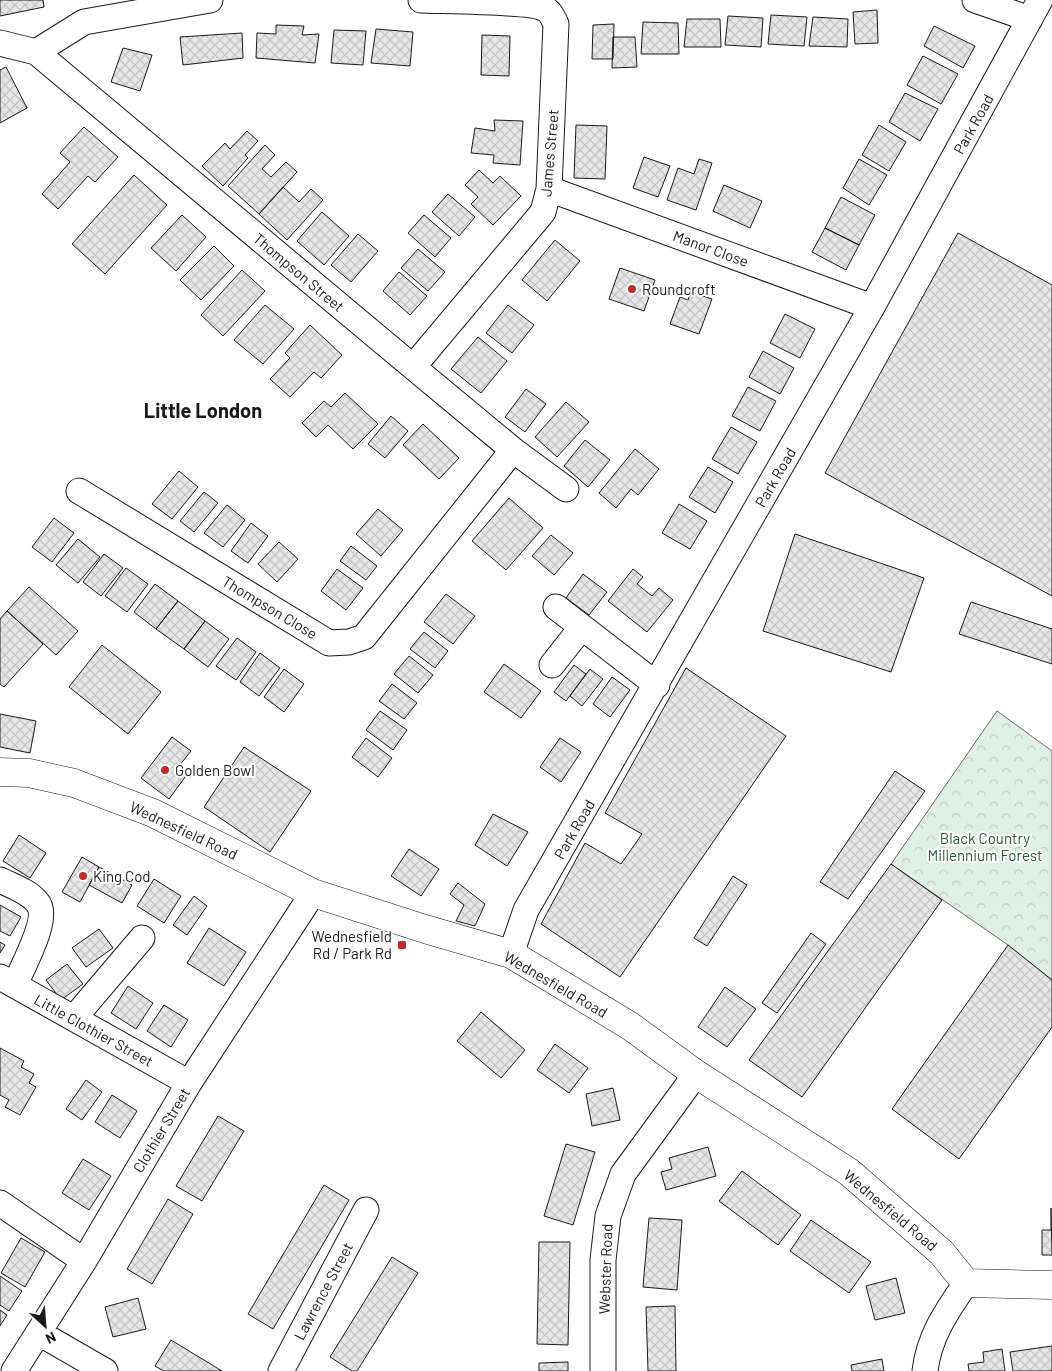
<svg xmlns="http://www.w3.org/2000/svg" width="1052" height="1371" viewBox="0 0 1052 1371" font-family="Barlow,sans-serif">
<defs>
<pattern id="forest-crowns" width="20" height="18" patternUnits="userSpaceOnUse" patternTransform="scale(1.25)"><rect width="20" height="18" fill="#e0efe3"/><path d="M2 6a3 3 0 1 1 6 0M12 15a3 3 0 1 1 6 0" fill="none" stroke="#c0ccc2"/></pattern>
<pattern id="building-cross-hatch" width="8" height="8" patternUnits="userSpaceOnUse" patternTransform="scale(1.25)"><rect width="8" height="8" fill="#e6e6e6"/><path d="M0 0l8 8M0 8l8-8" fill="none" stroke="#c5c5c5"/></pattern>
</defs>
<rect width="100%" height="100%" fill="#fff"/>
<path fill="url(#forest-crowns)" stroke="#6a6a6a" d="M997 711 1052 751V980L1008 945 891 864Z"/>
<path fill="url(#building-cross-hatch)" stroke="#1a1a1a" d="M0 0H43L44 7 0 16Z
M877 10 878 43 855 44 853 12Z
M771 15 807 17 804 46 768 44Z
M728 16 763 18 761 47 725 45Z
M813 17 848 19 847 47 809 46Z
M687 19H720L721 47H684Z
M643 22 678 23 679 54H641Z
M614 24 613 59H592L593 25Z
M276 25 304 26 302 35 319 34 315 63 256 58 257 33 276 34Z
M934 26 975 46 963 68 924 46Z
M376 29 413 32 410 66 371 63Z
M334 30 366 31 363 65 331 63Z
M242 33 243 58 183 65 180 37Z
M482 35 510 36 509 76 481 75Z
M613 37H635L637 67 612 68Z
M123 48 152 55 140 91 111 82Z
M923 56 958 74 941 104 907 85Z
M6 67 27 108 0 123V70Z
M905 93 938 109 920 141 889 122Z
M494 120 523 121 520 165 493 163 494 155 471 153 475 128 495 131Z
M576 125 607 126 605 179 574 178Z
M879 125 906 142 889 171 862 155Z
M84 127 118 157 95 182 88 176 58 209 42 194 70 162 60 153Z
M247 131 258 141 245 155 248 158 223 186 202 166 225 143 230 149Z
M265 145 275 155 262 169 271 177 286 162 297 172 259 214 228 186Z
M644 157 670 166 658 197 633 188Z
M699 159 712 163 696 210 667 200 678 168 694 174Z
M859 159 887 175 869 205 843 188Z
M479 170 493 183 500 176 521 196 493 225 471 204 478 197 465 185Z
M134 175 167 205 105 274 72 244Z
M724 185 762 201 750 228 713 211Z
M283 187 299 202 311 189 323 200 287 240 259 214Z
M448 194 475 217 459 236 432 212Z
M841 197 875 215 859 245 825 228Z
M322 212 349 236 324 265 297 241Z
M182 215 206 237 176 271 151 248Z
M424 215 451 238 435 257 408 233Z
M825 228 859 245 846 270 812 252Z
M958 233 1052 285V596L825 473Z
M358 234 378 251 351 282 331 265Z
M555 240 580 261 547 301 522 280Z
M214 246 234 266 201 300 180 280Z
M418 249 445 272 428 291 401 268Z
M620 268 655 280 644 311 609 299Z
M242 270 265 291 223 336 201 315Z
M399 272 427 296 410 315 383 291Z
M691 292 712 299 699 334 670 324 680 297 688 300Z
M265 305 294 329 263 364 234 340Z
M508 305 534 325 512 353 486 333Z
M785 314 815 329 800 358 770 343Z
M310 325 342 355 321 378 314 372 290 397 270 379 290 358 285 353Z
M478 337 507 361 481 393 451 369Z
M763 351 794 368 780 394 749 377Z
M748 387 776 401 760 431 732 416Z
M526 389 546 404 525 432 505 417Z
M345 393 378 424 353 449 328 425 316 437 302 423 324 401 331 407Z
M566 402 589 422 557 457 535 437Z
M391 416 408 431 385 458 368 444Z
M423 424 459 458 439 479 403 445Z
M731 427 757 442 738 474 712 459Z
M585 440 610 460 588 487 564 466Z
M635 449 659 469 638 495 631 489 616 508 599 493Z
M708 467 733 482 715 513 689 497Z
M179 471 198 487 172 519 152 504Z
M204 492 218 503 194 532 180 521Z
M509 498 543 528 506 570 472 541Z
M679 504 707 521 690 549 662 533Z
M227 505 245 520 223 547 204 533Z
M378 509 403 530 381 556 356 534Z
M54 518 74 533 52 562 32 547Z
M251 523 268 536 248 563 231 551Z
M795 534 924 578 891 672 763 631Z
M551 535 573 553 554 575 532 556Z
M78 539 100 557 78 583 56 565Z
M279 542 298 559 277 582 258 564Z
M351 546 377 566 366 580 340 561Z
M104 554 123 568 101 596 83 582Z
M126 568 148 584 127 612 105 596Z
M337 569 363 588 346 610 321 591Z
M633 569 643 577 637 584 652 596 659 588 673 600 647 632 608 601Z
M583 574 607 592 589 615 566 598Z
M155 584 178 601 156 629 134 612Z
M29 587 78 631 56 655 7 611Z
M446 594 475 616 453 644 424 622Z
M178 601 205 621 184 649 156 629Z
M971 602 1052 629V664L959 634Z
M7 611 43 644 4 687 0 684V619Z
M205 621 229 639 208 667 184 649Z
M424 632 448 651 435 668 410 649Z
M237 638 256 652 236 680 216 666Z
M102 645 161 692 128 734 69 687Z
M260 653 280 668 259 696 240 682Z
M409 656 433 675 418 693 394 674Z
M504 664 541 691 521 718 484 692Z
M574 665 586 674 566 701 554 692Z
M686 668 786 736 620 977 541 924 585 843 621 864 642 834 605 813Z
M284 669 304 684 284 712 264 697Z
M590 669 603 679 582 706 570 696Z
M612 677 630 690 610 717 593 704Z
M392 684 417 703 404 719 379 701Z
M380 711 407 730 393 750 366 730Z
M0 714 36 721 30 753 0 747Z
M172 737 191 751 179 766 188 773 169 799 141 778Z
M366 738 392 758 378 777 352 757Z
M560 738 581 752 561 782 540 767Z
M244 747 311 791 270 852 204 807Z
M895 771 925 791 848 899 820 882Z
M493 814 528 832 507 866 475 845Z
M19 835 46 853 30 878 3 861Z
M409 849 439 869 421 896 391 876Z
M82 857 99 867 80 902 62 892Z
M891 864 942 900 802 1097 749 1060Z
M99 867 132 885 122 903 89 885Z
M733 876 747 885 707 946 694 938Z
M154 879 181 896 164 923 137 906Z
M458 883 485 904 475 926 456 921 464 905 450 894Z
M194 896 207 906 187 935 173 925Z
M0 905 21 917 10 936 0 931Z
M209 928 246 952 224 986 187 963Z
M99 929 113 948 86 967 72 948Z
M811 933 826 944 777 1013 762 1003Z
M0 942 5 945 0 953Z
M1008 945 1052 980V1027L959 1159 892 1109Z
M67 964 83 984 61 1000 46 980Z
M128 986 153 1003 136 1029 111 1013Z
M725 987 756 1009 727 1047 698 1027Z
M164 1005 188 1020 171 1047 147 1031Z
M481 1012 525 1050 501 1078 457 1041Z
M555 1044 588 1068 569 1093 537 1070Z
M0 1048 24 1061 21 1067 34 1074 29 1083 36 1087 20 1115 5 1107 9 1100 0 1095Z
M86 1080 102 1092 82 1120 66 1109Z
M613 1088 620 1120 592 1126 586 1094Z
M112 1095 137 1111 120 1138 95 1122Z
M218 1116 244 1131 202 1201 176 1186Z
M566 1144 595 1152 573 1225 544 1216Z
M708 1147 716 1176 666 1190 661 1172 672 1169 669 1158Z
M83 1159 111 1176 89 1210 62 1193Z
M742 1171 801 1215 778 1245 719 1201Z
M324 1185 349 1200 273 1329 248 1314Z
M168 1199 193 1214 152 1284 127 1269Z
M1051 1208 1052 1255H1042V1230H1051Z
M649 1218 682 1220 677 1290 643 1287Z
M811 1220 871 1262 849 1293 790 1251Z
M21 1238 45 1252 25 1287 1 1273Z
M539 1242H570L568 1345 537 1344Z
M392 1257 418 1273 357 1371H352L330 1357Z
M0 1276 22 1291 9 1311 0 1305Z
M896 1278 905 1313 875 1320 866 1286Z
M138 1298 146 1329 113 1337 105 1307Z
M675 1306 676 1371H648L646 1307Z
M0 1310 7 1315 0 1326Z
M171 1340 222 1371H164L155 1366Z
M1052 1346V1371H1013L1010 1352Z
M1002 1349 1005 1371H969L968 1364 984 1362 983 1352Z
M882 1359 884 1371H852L851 1365Z
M568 1362V1371H539V1363Z"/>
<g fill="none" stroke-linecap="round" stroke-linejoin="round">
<defs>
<path id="minor" d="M975 0 1030 19
M0 43 36 52 413 367 513 450 566 489
M36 52 84 22 210 0
M549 189 872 307
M413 367 543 212 549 189 556 24C553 18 551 12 545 9 532 1 442 1 421 0
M79 491 329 643 349 642 364 637 513 450
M556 607 657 685
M552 665 582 627
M0 880C12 886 28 891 37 902 51 917 22 967 15 985
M511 954 526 910 872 307 1040 0
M0 977 189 1083
M74 1018 142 938
M0 1203 84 1261
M39 1333 105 1371
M14 1371 84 1261 189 1083 313 893
M281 1371 366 1210
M603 1371V1260L608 1216 623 1174 696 1074
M925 1371C929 1336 947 1311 966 1283"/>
<path id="major" d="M0 772 29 773 74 783 153 813 313 893 425 929 511 954 630 1026 696 1074 849 1172 942 1253 966 1283 1052 1285"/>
</defs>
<use href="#minor" stroke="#1a1a1a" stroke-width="27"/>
<use href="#major" stroke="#1a1a1a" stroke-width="29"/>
<use href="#minor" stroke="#fff" stroke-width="25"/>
<use href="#major" stroke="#fff" stroke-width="28"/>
</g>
<g fill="#c62828" stroke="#fff" stroke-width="2">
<circle cx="632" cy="289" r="5"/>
<circle cx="165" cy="770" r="5"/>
<circle cx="83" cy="876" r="5"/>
<rect x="397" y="940" width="10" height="10" rx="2.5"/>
</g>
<g text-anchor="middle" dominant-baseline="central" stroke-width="4" stroke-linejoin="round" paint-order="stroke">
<g font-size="15" fill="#1a1a1a" stroke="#fff">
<text transform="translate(973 124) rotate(-61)">Park Road</text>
<text transform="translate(549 153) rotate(-85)">James Street</text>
<text transform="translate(711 248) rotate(20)">Manor Close</text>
<text transform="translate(299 272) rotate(40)">Thompson Street</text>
<text transform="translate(775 477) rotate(-60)">Park Road</text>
<text transform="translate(270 607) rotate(31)">Thompson Close</text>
<text transform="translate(574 829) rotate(-60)">Park Road</text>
<text transform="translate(184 830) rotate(25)">Wednesfield Road</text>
<text transform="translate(556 984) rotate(30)">Wednesfield Road</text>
<text transform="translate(94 1030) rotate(29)">Little Clothier Street</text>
<text transform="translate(161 1130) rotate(-59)">Clothier Street</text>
<text transform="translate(891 1210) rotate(40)">Wednesfield Road</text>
<text transform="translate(605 1269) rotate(-88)">Webster Road</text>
<text transform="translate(323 1291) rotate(-62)">Lawrence Street</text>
</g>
<g font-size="15" fill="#1a1a1a" stroke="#fff" text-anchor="start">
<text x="642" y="289">Roundcroft</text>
<text x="175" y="770">Golden Bowl</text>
<text x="93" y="876">King Cod</text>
<text x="392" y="936" text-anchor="end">Wednesfield<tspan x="392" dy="17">Rd / Park Rd</tspan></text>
</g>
<g font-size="15" fill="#2b5a34" stroke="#fff">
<text x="985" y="838">Black Country<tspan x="985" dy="17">Millennium Forest</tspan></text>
</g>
<g font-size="20" font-weight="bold" fill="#1a1a1a" stroke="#fff">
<text x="203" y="410">Little London</text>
</g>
</g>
<g transform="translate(45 1326) rotate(154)" stroke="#ffffff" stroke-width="4" paint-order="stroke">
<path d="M0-4L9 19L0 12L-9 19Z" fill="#1a1a1a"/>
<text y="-8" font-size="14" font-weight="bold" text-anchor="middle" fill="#1a1a1a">N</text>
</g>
</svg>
